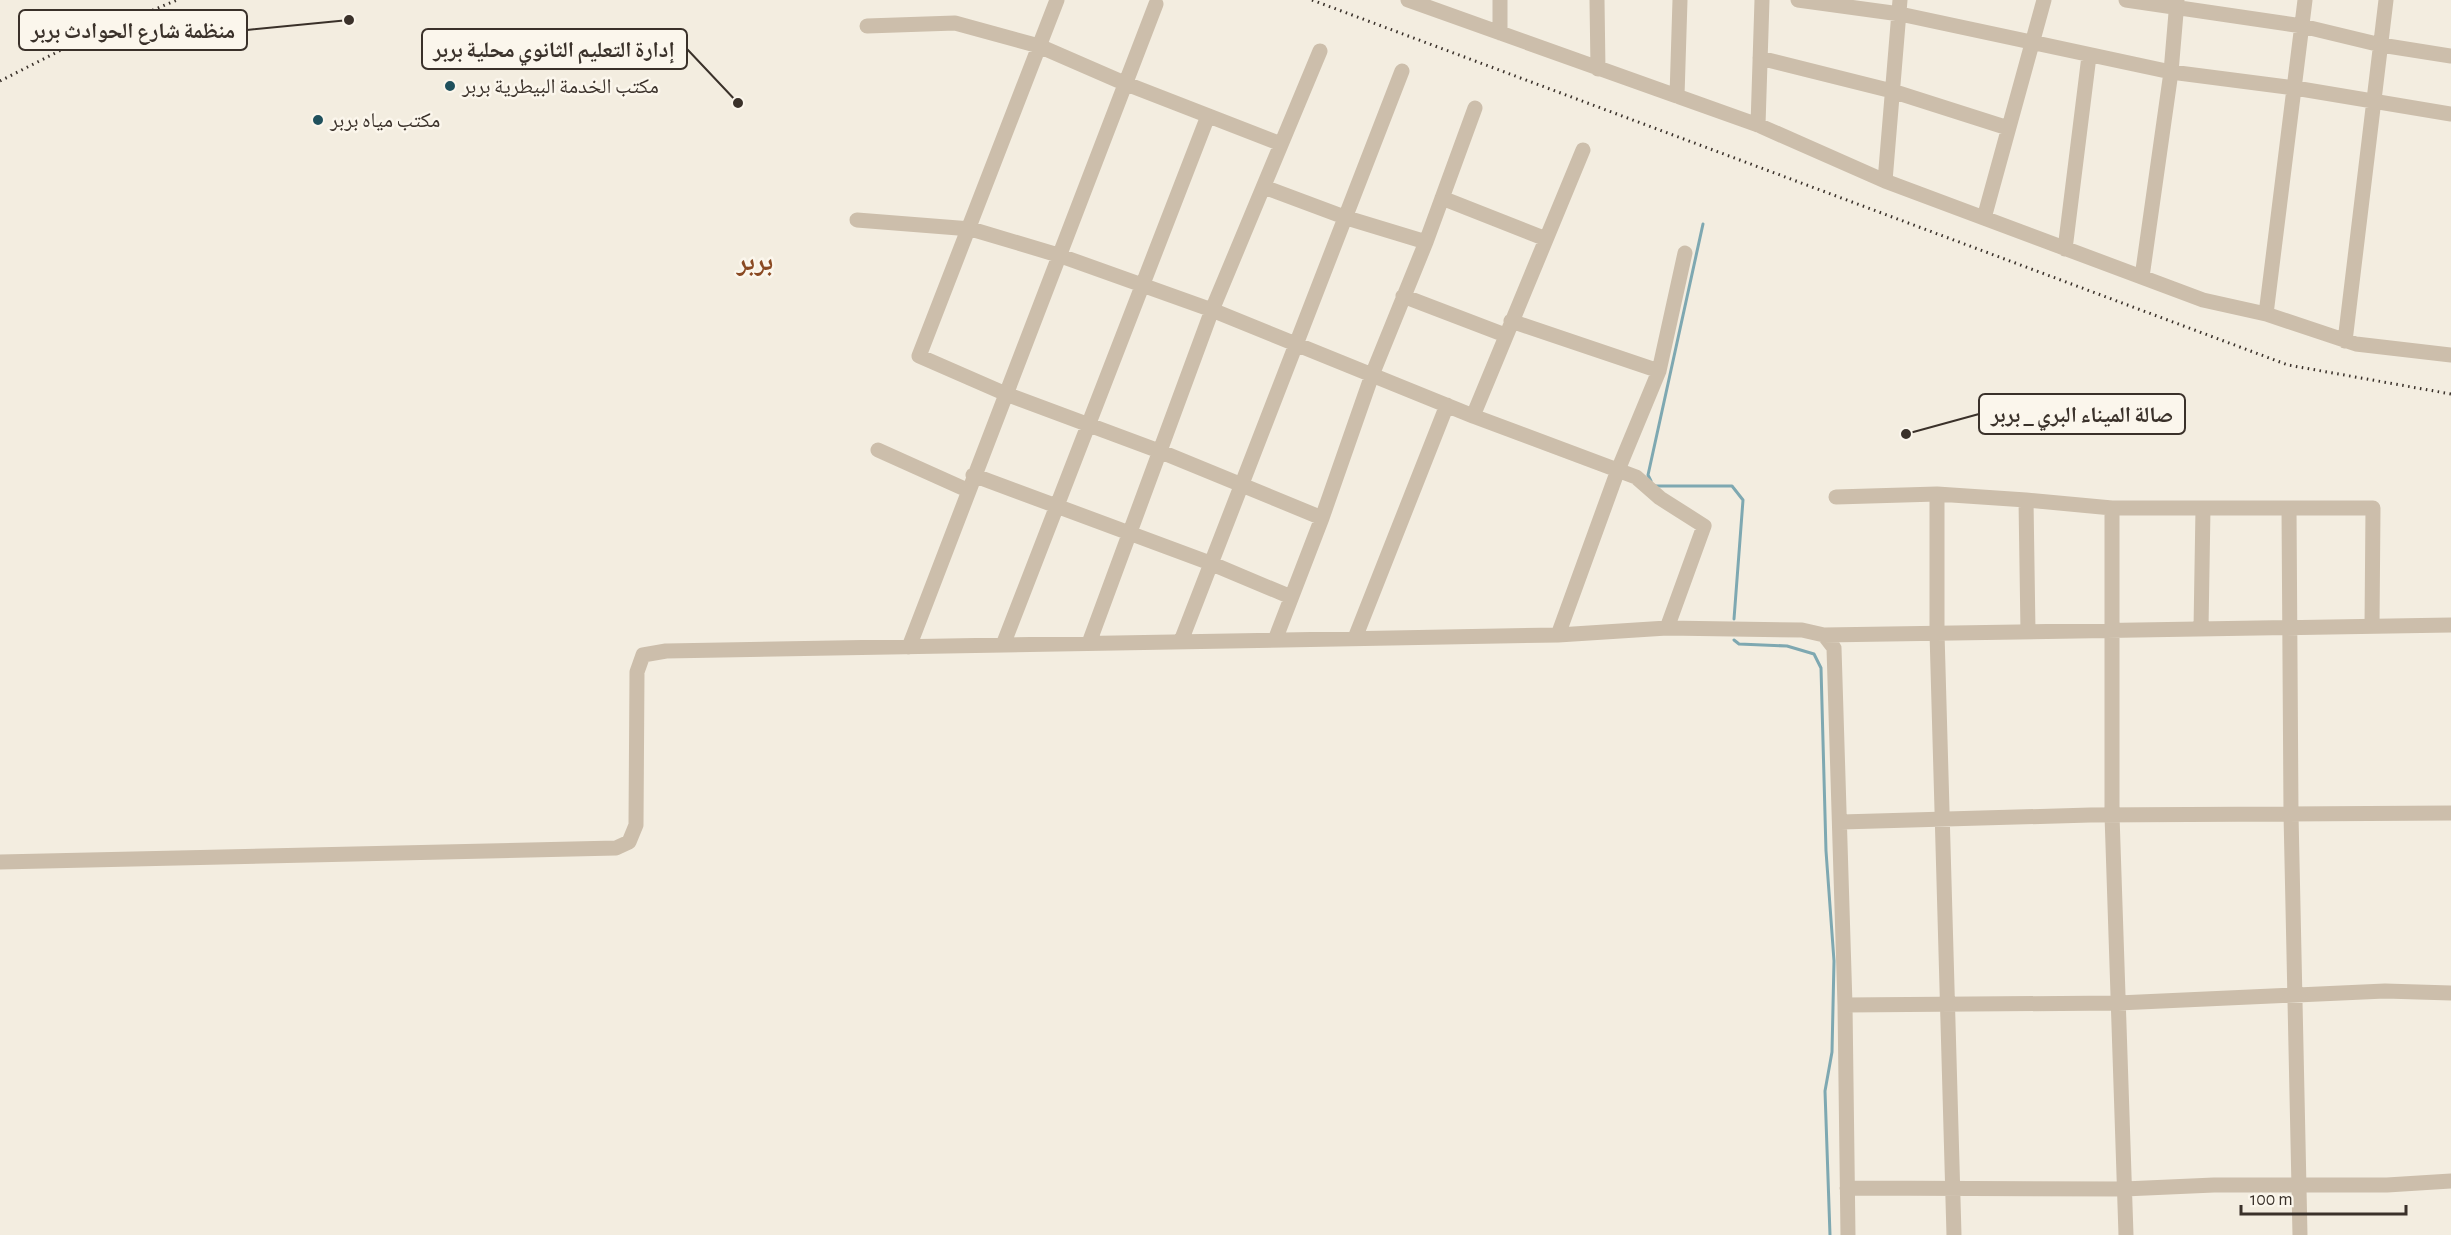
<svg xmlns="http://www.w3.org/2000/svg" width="2451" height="1235" viewBox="0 0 2451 1235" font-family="'Alegreya Sans','Noto Naskh Arabic',sans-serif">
<rect width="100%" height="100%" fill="#f3ede0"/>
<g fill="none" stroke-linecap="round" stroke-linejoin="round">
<path stroke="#7ea8b1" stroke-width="3" d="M1651 481 1648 475 1703 224
M1655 486H1732L1743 500 1734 619
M1734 640 1739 644 1787 646 1814 654 1821 668 1826 851 1834 961 1832 1052 1825 1091 1830 1235"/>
<path stroke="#ccbeab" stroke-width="15" d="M1057 0 919 356 1006 394 1159 451 1322 518
M1408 0 1758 125 1885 181 2203 300 2266 314 2356 344 2451 355
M1597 0 1598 69
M1798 0 1900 14 2171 72 2295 88 2451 114
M2126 0 2302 26 2381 45 2451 56
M867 26 955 23 1039 46 1124 83 1281 144
M1500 33V0
M1760 58 1892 91 2008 128
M1677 96 1680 0
M1758 125 1762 0
M1885 181 1900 0
M1264 187 1347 218 1426 242
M1442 198 1546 239
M1984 218 2044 0
M857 220 971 229 1058 255 1212 310 1473 416 1636 477 1660 498 1704 526 1667 628
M2065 249 2089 56
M2142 277 2171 72 2177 1
M1403 296 1505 335
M2266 314 2305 0
M1511 321 1659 371
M2345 341 2386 0
M1473 416 1583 150
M878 450 967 490
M973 475 1210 563 1291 597
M1937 494V633L1954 1235
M1836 497 1937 494 2026 500
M2112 508V815L2126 1235
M2289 508 2291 814 2300 1235
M2201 629 2203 508
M2028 632 2026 500 2112 508H2373L2372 626
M1558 635 1618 470 1659 371 1685 253
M1824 635 2451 625
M1355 638 1447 405
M1275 640 1322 518 1372 375 1426 242 1475 108
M1181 641 1402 71
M1089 643 1212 310 1320 51
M1003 645 1208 116
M909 647 1156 4
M1841 822 2090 815 2451 813
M0 862 616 848 629 842 636 825 637 672 643 655 666 651 1558 635 1667 628 1802 630 1824 635 1834 648 1845 1005 1848 1235
M1845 1005 2118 1003 2385 991 2451 993
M1847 1188 2124 1189 2214 1185H2387L2451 1181"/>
<path stroke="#3a312a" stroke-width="3" stroke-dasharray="1.5 4.5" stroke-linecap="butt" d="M1312 0 2288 365 2451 394
M0 81 79 41 177 0"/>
</g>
<g fill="#1f505c" stroke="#fbf6ec" stroke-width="2">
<circle cx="450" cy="86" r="6"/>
<circle cx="318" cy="120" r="6"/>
</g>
<g text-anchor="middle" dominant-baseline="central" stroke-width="5" stroke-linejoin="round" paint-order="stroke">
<g font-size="21" fill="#3a312a" stroke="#fbf6ec" text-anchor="start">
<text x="462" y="86">مكتب الخدمة البيطرية بربر</text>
<text x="330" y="120">مكتب مياه بربر</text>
</g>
<g font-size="27" font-weight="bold" fill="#8a4922" stroke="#fbf6ec">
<text x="755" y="261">بربر</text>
</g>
</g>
<path fill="none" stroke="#3a312a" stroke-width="2" d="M349 20L247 30M738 103L687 49M1906 434L1979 414"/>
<g fill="#3a312a" stroke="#fbf6ec" stroke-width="2">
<circle cx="349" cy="20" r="6"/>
<circle cx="738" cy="103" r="6"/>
<circle cx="1906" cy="434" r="6"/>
</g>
<g fill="#fbf6ec" stroke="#3a312a" stroke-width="2">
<rect x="19" y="10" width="228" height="40" rx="6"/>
<rect x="422" y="29" width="265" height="40" rx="6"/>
<rect x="1979" y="394" width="206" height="40" rx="6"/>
</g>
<g font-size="22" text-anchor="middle" font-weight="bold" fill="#3a312a">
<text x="133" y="38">منظمة شارع الحوادث بربر</text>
<text x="554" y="57">إدارة التعليم الثانوي محلية بربر</text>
<text x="2082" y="422">صالة الميناء البري _ بربر</text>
</g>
<path d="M2241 1205v9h165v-9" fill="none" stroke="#3a312a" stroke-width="3"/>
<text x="2250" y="1205" font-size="18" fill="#3a312a" stroke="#fbf6ec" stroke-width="4.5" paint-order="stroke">100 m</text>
</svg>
